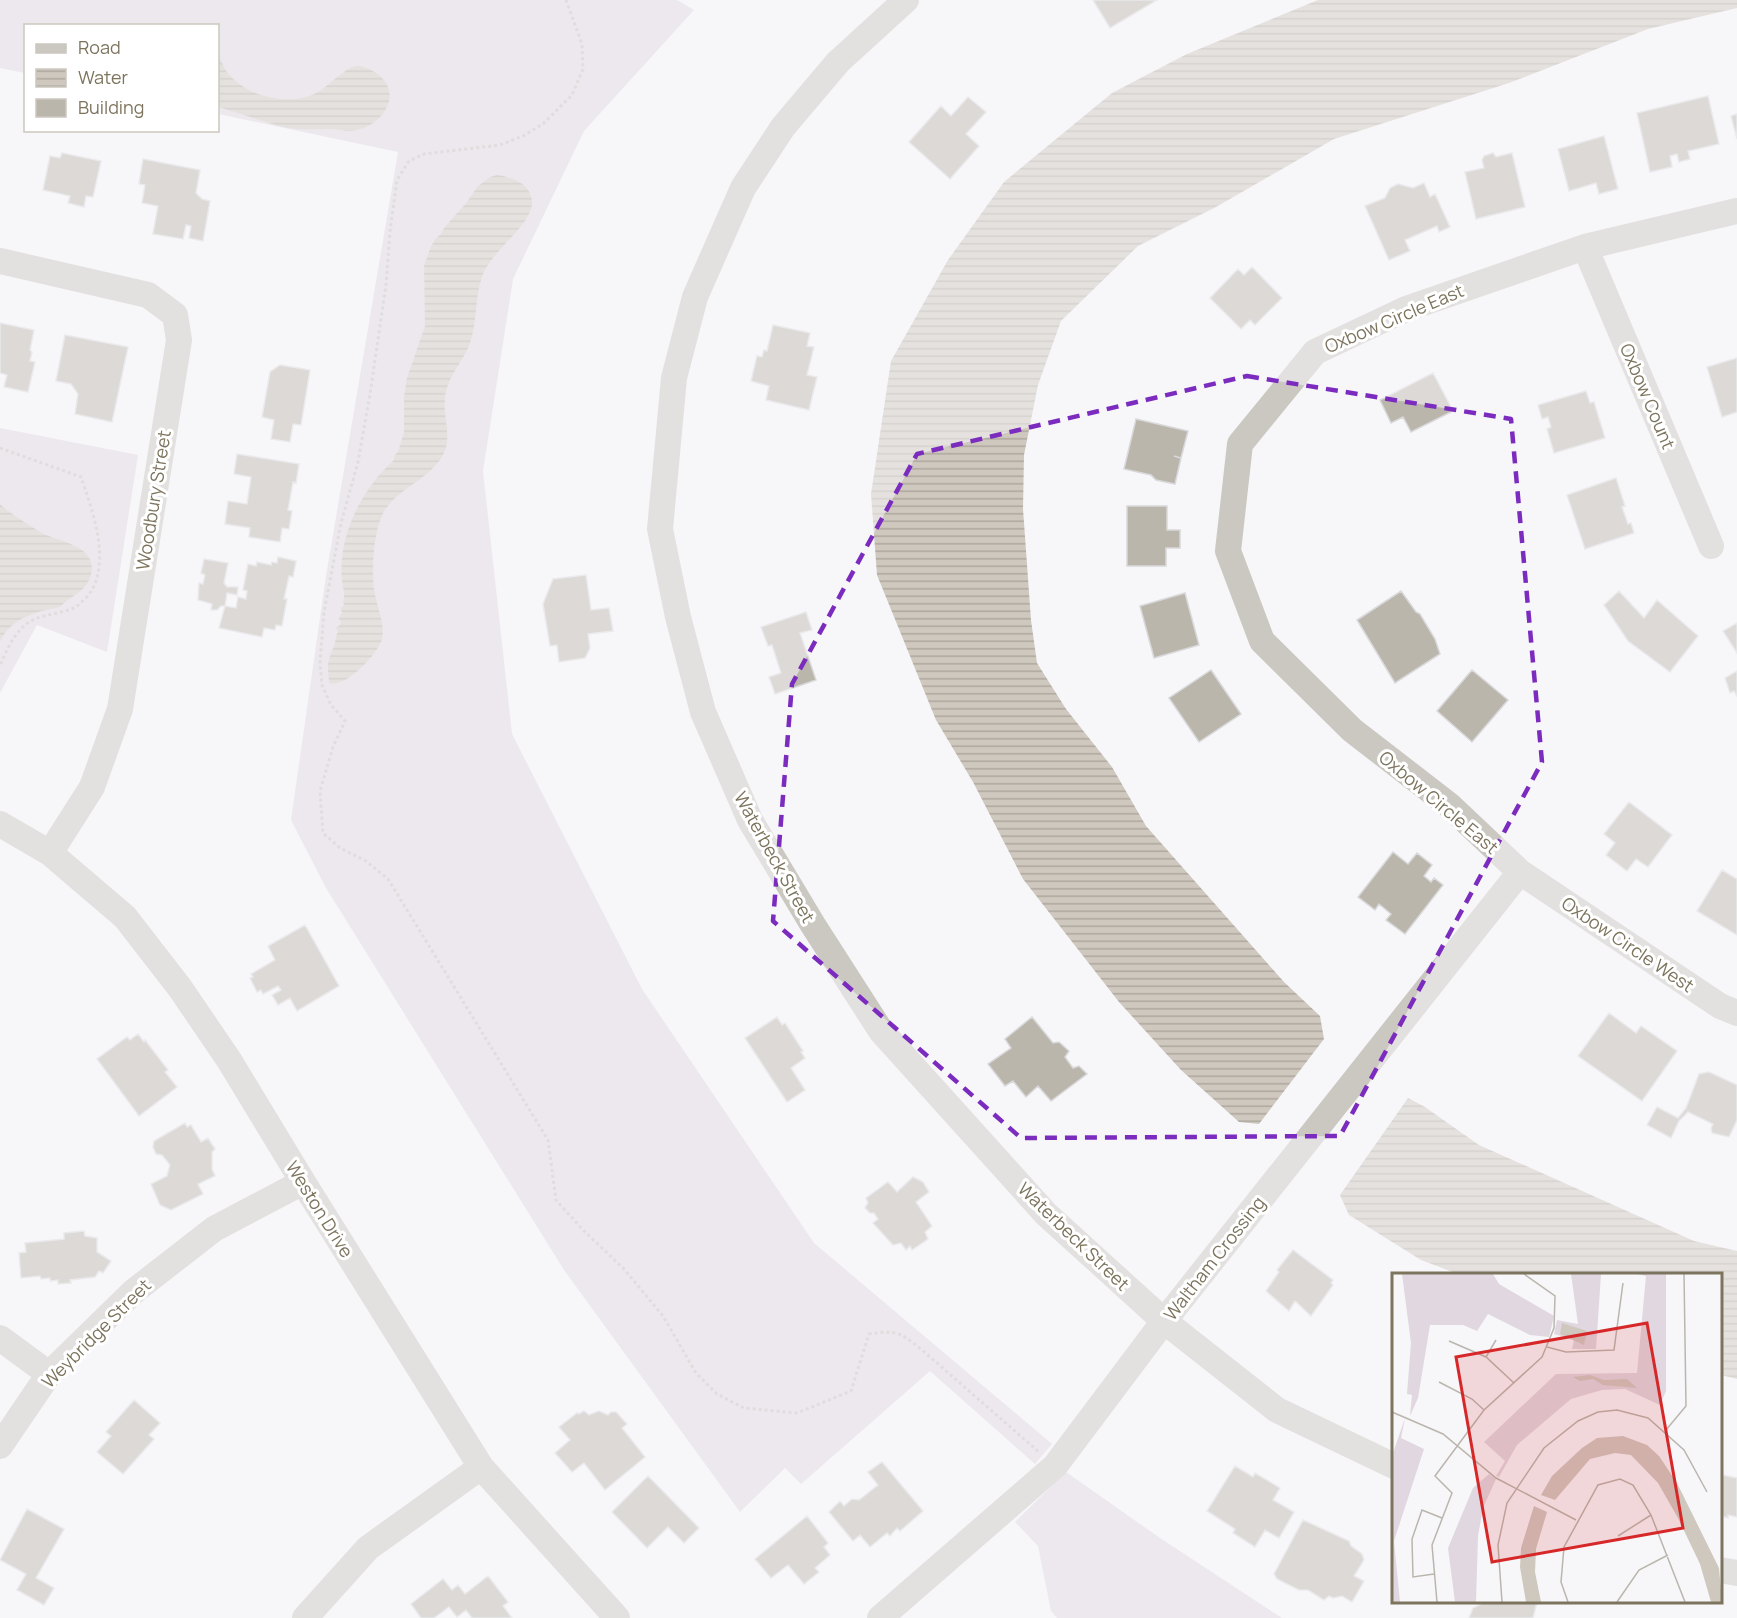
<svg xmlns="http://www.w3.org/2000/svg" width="1737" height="1618" viewBox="0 0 1737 1618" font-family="Manrope,sans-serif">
<defs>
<pattern id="water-rules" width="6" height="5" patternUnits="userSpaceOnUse" patternTransform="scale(1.5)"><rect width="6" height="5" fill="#cfc8bf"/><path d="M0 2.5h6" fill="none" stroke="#ada79e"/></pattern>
</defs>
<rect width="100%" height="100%" fill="#f7f6f9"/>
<path fill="#e0d7e0" d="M0 0H677L694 10 584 131 513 279 483 471 512 734 642 989 814 1243 1052 1444 1035 1464 930 1371 801 1484 785 1468 740 1512 564 1270 326 888 291 820 326 576 398 152 218 114V26H26L25 73 0 68Z
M0 428 138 455 107 652 37 625 0 693Z
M1066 1472 1160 1538 1282 1618H1057L1051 1611 1038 1546 1015 1522Z"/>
<path fill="url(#water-rules)" d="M1318 0H1737V8L1648 29 1509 83 1334 139 1216 207 1138 246 1061 321 1038 385 1024 455 1023 509 1031 620 1037 663 1066 709 1112 767 1146 826 1284 982 1320 1016 1324 1039 1259 1124 1239 1122 1181 1070 1119 1002 1023 879 973 782 936 720 877 575 871 494 891 361 948 260 1004 182 1112 93 1187 54Z
M218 51C220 58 222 65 227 72 245 96 287 107 314 94 324 90 331 81 340 75 344 72 350 67 356 66 362 66 368 68 373 71 405 90 386 123 357 130 348 132 338 129 329 129 316 129 301 130 288 128 264 123 241 113 218 107Z
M497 175C513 177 533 185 532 204 530 226 493 250 483 274 474 297 478 323 469 346 461 364 446 379 445 399 443 418 452 436 444 453 432 478 400 487 385 510 373 528 370 578 376 599 379 613 385 625 382 639 378 654 345 689 329 683 328 664 326 664 334 646 336 641 335 637 338 632L336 628 341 624 339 618 342 613 341 608 344 605C342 600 345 598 344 592 333 545 359 491 394 460V456L398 452 404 432V397L407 378 425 326 424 266 430 249 435 239 441 234 444 228 467 202 478 186 490 177Z
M0 504C4 509 39 532 46 535 66 543 100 548 90 578 85 592 69 597 60 607 35 612 13 617 0 641Z
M1408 1098 1425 1107 1479 1145 1694 1241 1737 1251V1379L1721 1375 1720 1274H1458L1421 1260 1349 1215 1340 1195Z"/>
<path fill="#bab6ab" stroke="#d9d9db" stroke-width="1.5" d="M1093 0H1157L1110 28Z
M1708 96 1719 144 1688 151 1690 159 1679 162 1677 154 1670 156 1672 167 1650 172 1637 113Z
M968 97 986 112 966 134 979 146 950 179 909 142 941 106 951 116Z
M1737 114V139L1731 116Z
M1604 136 1618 189 1599 194 1596 183 1569 191 1558 149Z
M62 153 101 161 93 197 86 196 84 207 68 203 70 196 43 190 50 156 60 158Z
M1493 153 1496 157 1512 153 1525 207 1476 219 1465 172 1484 168 1482 160 1484 156Z
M143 159 200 170 196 193 202 199 210 201 203 241 189 238 191 226 186 225 183 239 153 234 158 206 142 203 145 185 139 184Z
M1424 183 1430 197 1435 194 1450 227 1439 232 1437 226 1405 240 1410 251 1389 260 1365 206 1385 198 1390 188 1398 184 1413 188Z
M1252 267 1282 298 1255 325 1250 320 1241 329 1210 298 1238 269 1244 275Z
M0 323 34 330 30 350 32 352 30 361 35 362 28 392 4 387 7 375 0 373Z
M773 325 810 333 807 346 814 347 807 375 817 377 809 410 766 400 769 386 751 381 757 356 762 357 764 350 767 351Z
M65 335 128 347 112 422 75 414 78 394 71 384 56 381Z
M1737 358V412L1722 417 1707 367Z
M280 365 310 370 301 425 293 424 290 442 271 439 274 420 262 417 270 372Z
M1433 373 1453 411 1411 432 1403 417 1391 423 1380 400Z
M1586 391 1590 403 1594 402 1605 438 1554 453 1547 429 1551 427 1548 417 1542 419 1538 405Z
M1136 419 1188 431 1181 458 1174 456 1181 458 1175 484 1156 480 1151 475 1124 469Z
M237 454 299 464 296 483 293 482 288 510 292 511 289 529 282 528 280 542 249 537 250 528 225 524 228 501 247 504 251 477 234 474Z
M1616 478 1625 506 1622 507 1628 524 1631 523 1634 533 1585 549 1567 495Z
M1127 506H1167V530H1180V548H1166V566H1127Z
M278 557 296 561 293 577 289 576 284 599H287L282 626 276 625 275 630 264 628 262 637 219 628 225 606 236 608 238 597 246 599 247 591 243 590 248 564 256 566 257 562 271 565 272 562 277 563Z
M204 559 228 563 224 583 227 587H238L237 595 227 593 225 606H221L217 610H211L212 604 198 600 199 583 203 584 205 575 201 573Z
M586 575 591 610 609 608 613 631 588 634 590 648 585 658 559 662 557 645 550 646 543 604 553 579Z
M1401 591 1416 612 1420 614 1435 639 1440 654 1395 683 1357 620Z
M1619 591 1644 618 1657 600 1698 636 1670 672 1628 641 1604 605Z
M1185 593 1199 645 1154 658 1140 606Z
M806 612 812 630 800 633 816 680 775 694 769 677 781 673 772 645 768 646 761 627Z
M1737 623V653L1723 631Z
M1211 670 1241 714 1199 742 1169 698Z
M1472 670 1508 700 1472 742 1437 711Z
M1737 671V696L1734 691 1730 693 1725 678Z
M1629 802 1672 835 1648 867 1636 859 1627 871 1606 855 1615 843 1604 834Z
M1393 852 1408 864 1417 853 1432 865 1424 876 1431 882 1434 878 1443 885 1405 934 1386 920 1391 914 1379 904 1375 910 1358 897Z
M1722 870 1737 879V935L1697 911Z
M305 925 339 986 297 1011 290 998 278 1005 272 995 281 990 278 986 263 994 261 990 257 992 250 978 253 977 251 974 275 960 268 946Z
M1609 1013 1636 1033 1641 1026 1677 1051 1642 1101 1578 1056Z
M777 1017 782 1025 785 1023 803 1051 801 1052 805 1058 791 1068 805 1090 787 1102 745 1038Z
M1032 1017 1053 1043 1059 1042 1069 1051 1065 1057 1073 1068 1079 1066 1087 1074 1051 1101 1038 1086 1026 1097 1013 1081 1005 1086 988 1064 1011 1048 1005 1039Z
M138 1034 144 1042 145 1040 168 1070 165 1072 177 1087 139 1116 97 1059 127 1037 130 1040Z
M1709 1072 1737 1085V1120L1729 1137 1712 1133 1711 1128 1713 1124 1688 1112 1679 1121 1671 1138 1647 1125 1657 1107 1678 1118 1686 1108 1699 1074Z
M185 1123 187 1127 191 1125 201 1142 208 1138 215 1149 212 1152V1169L215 1176 198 1184 203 1194 171 1210 160 1205 151 1184 167 1176 170 1165 162 1155 156 1154 153 1147 154 1141Z
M913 1177 923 1182 929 1192 916 1202 932 1226 925 1232 928 1239 912 1250 910 1246 906 1250 901 1243 893 1245 873 1223 878 1219 874 1213H870L865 1208 868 1203 866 1198 888 1182 897 1192Z
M84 1231 85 1236 97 1238V1252L111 1261 103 1273 99 1271 95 1277 70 1280 71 1283 58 1284V1280L50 1281V1278L41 1279 40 1276 21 1278 19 1253 26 1252 25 1243 64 1239V1233Z
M1293 1250 1333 1280 1331 1283 1333 1285 1311 1316 1295 1301 1289 1311 1266 1291 1279 1272 1277 1270Z
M134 1400 160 1423 149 1435 154 1439 123 1474 97 1452 111 1436 106 1432Z
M584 1411 589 1415 599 1411 608 1415 611 1412H616L627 1424 622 1428 645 1457 605 1490 584 1463 572 1472 555 1453 570 1440 559 1427 577 1413 579 1414Z
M882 1462 923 1511 900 1531 897 1528 890 1536 887 1533 870 1547 860 1535 853 1541 829 1512 840 1501 844 1506 852 1499 859 1500 878 1485 868 1472Z
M1235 1466 1253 1477 1255 1473 1280 1488 1273 1500 1294 1512 1279 1538 1265 1530 1255 1547 1233 1533 1235 1529 1207 1511Z
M1720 1471 1723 1472 1722 1475 1737 1478V1517L1728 1515V1518L1722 1516 1721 1520Z
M648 1476 699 1528 684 1543 668 1527 647 1548 612 1512Z
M27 1509 64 1529 36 1578 54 1588 44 1605 17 1590 26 1574 0 1560Z
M807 1516 828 1543 824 1547 830 1555 815 1568 819 1572 804 1584 788 1565 771 1578 755 1559Z
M1303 1520 1349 1541 1351 1546 1362 1554 1364 1560 1354 1576 1364 1581 1352 1602 1342 1596 1333 1598 1329 1596 1324 1600 1308 1590H1299L1277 1579 1274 1574Z
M488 1576 508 1602 503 1606 512 1618H472L466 1610 457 1617 449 1607 434 1618H421L411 1604 443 1579 452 1590 458 1585 465 1594Z
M1485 1602H1537L1533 1618H1469L1473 1608Z"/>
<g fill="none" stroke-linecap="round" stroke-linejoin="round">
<path stroke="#c1bfba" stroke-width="3" stroke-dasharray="3 3" stroke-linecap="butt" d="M566 0 582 44 583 69 572 95 544 123 523 136 500 145 424 154 409 161 397 180 390 231 386 285 370 394 358 462 341 523 324 612 320 662 322 685 331 705 345 721 333 747 320 791 323 833 340 848 366 861 388 879 548 1140 556 1200 583 1230 624 1269 663 1316 696 1373 717 1394 744 1408 797 1413 851 1391 869 1334C897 1330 899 1332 921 1349L1040 1453
M0 448 81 477C93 512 114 568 85 599 81 602 78 606 74 608 62 613 47 614 35 619 16 627 7 649 0 666"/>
<path stroke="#cbc8c2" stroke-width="26" d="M906 0 838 62 783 127 743 188 695 297 674 378 660 529 678 617 703 712 750 820 813 925 881 1031 1046 1214 1164 1321 1277 1410 1394 1466
M1737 211 1585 247 1406 309 1315 352 1240 444 1228 551 1262 641 1352 730 1449 805 1520 872 1720 1006 1737 1013
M1585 247 1711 546
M0 261 148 295 175 315 179 340 120 709 92 787 50 853
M0 824 50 853 125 917 180 988 229 1060 303 1182 481 1467 617 1618
M0 1338 49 1374
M0 1446 49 1374 133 1292 214 1229 303 1182
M1720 1570 1737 1573
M305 1618 368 1548 481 1467
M880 1618 1055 1466 1164 1321 1520 872"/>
</g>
<path d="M0 0H1737V1618H0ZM1247 376 1511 419 1542 762 1340 1136 1021 1138 773 921 792 684 917 454Z" fill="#f7f6f9" fill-opacity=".55" fill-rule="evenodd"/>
<path fill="none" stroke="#7b2cbf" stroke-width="4.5" stroke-dasharray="12 8" stroke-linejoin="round" d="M1247 376 1511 419 1542 762 1340 1136 1021 1138 773 921 792 684 917 454Z"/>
<g text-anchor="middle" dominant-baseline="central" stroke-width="6" stroke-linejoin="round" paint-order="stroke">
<g font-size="18" fill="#7d745e" stroke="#fff">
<text transform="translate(1394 318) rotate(-23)">Oxbow Circle East</text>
<text transform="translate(1648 396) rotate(67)">Oxbow Count</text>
<text transform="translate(153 500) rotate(-81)">Woodbury Street</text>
<text transform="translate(1439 802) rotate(40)">Oxbow Circle East</text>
<text transform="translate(775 857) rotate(61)">Waterbeck Street</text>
<text transform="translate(1628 944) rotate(34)">Oxbow Circle West</text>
<text transform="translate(320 1209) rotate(58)">Weston Drive</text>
<text transform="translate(1074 1236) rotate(44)">Waterbeck Street</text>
<text transform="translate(1214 1258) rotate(-52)">Waltham Crossing</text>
<text transform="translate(96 1333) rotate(-45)">Weybridge Street</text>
</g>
</g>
<g transform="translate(1392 1273)">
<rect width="330" height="330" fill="#f7f6f9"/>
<path d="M10 1H101L107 11 162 43 157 64 138 62 96 41 85 58 71 52H38L26 125 18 143 20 122 15 121 19 70ZM179 1H209L204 76H180L182 67 162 61 165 47 186 51ZM245 1H274V118L268 132 233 116 210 117 179 126 125 172 107 204 104 203 113 188 92 169 164 101 245 100 254 3ZM13 145 9 165 32 176 2 268 8 329H0V183ZM97 201 104 206 91 235 86 263 84 329H63L56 275 81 215Z" fill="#e0d7e0"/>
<path d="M170 50 195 58 192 72 168 61ZM198 102 212 107 235 106 245 115 211 112 201 106 188 108 181 104ZM231 163 255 172 267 183 285 210 327 295 330 329H319L308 291 286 245 266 210 239 182 223 180 198 186 163 227 149 222 160 203 190 175 205 165ZM142 233 155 239 144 276 143 299 149 329H134L128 294 129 275Z" fill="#cfc8bf"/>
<path fill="none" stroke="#bbb6ad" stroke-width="1.5" d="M57 68 94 84 122 110M155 74 174 79 222 77 231 10M94 84 104 67M47 109 80 126 92 137M0 139 51 161 104 205 184 247M274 157 294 133 292 1M226 263 259 242M42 301 21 304 20 266 30 237 50 245M45 329 40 272 60 220 43 203 92 137 150 84 162 55 163 23 132 1M110 329 106 272 115 230 152 175 186 148 206 139 225 137 256 145 292 177 315 219M176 329 169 309 172 274 206 212 228 206 241 212 259 242 293 329M225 329 247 297 276 282"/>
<path fill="#d62828" fill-opacity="0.15" stroke="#d62828" stroke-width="3" d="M255 50 291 255 100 289 64 84Z"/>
<rect width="330" height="330" fill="none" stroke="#7d745e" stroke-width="3"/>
</g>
<rect x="24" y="24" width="195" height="108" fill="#ffffff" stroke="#cbc7bf" stroke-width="1.5"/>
<rect x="36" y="44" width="30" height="9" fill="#cbc8c2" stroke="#cbc7bf" stroke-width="1.5"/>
<text x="78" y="54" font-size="18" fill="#7d745e">Road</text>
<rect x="36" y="69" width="30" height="18" fill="url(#water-rules)" stroke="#cbc7bf" stroke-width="1.5"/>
<text x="78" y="84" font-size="18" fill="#7d745e">Water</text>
<rect x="36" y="99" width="30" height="18" fill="#bab6ab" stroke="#cbc7bf" stroke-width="1.5"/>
<text x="78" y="114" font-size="18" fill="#7d745e">Building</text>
</svg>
